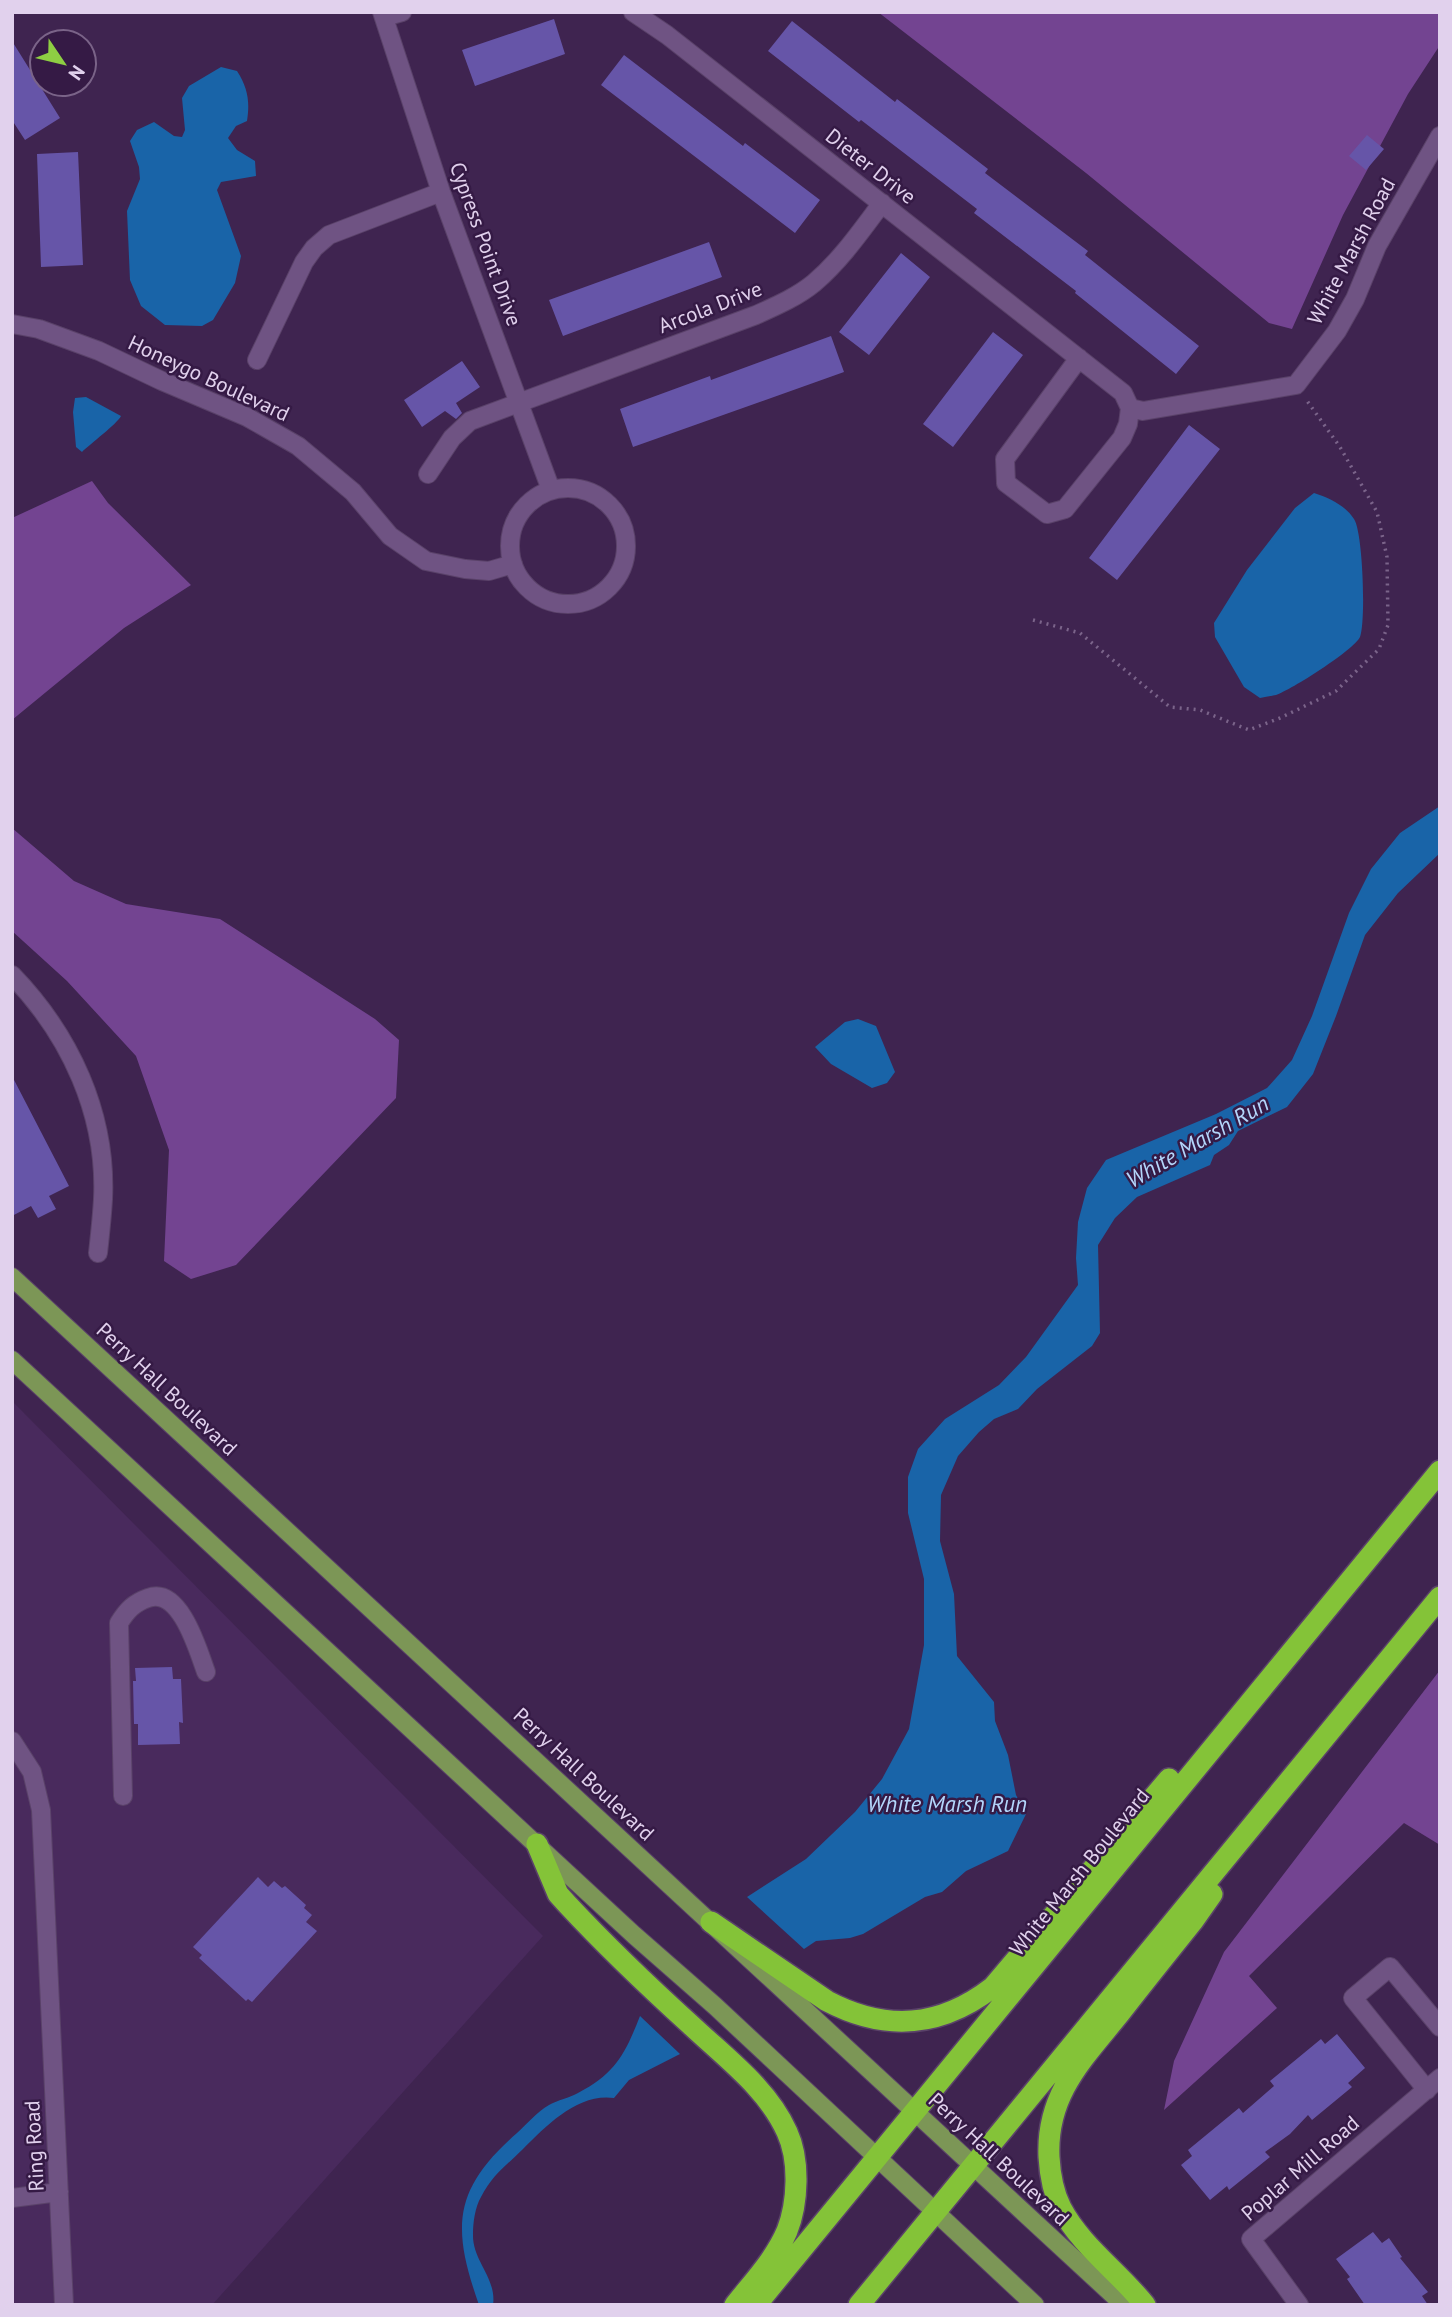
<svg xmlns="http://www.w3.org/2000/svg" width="1452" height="2317" viewBox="0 0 1452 2317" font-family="'PT Sans',sans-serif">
<rect width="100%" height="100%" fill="#3f2450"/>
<path fill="#492a5d" d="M12 1401 543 1936 212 2305H12Z"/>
<path fill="#734491" d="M878 12H1440V45L1408 94 1343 215 1292 329 1269 323 1086 173Z
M92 481 108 503 191 585 124 628 12 720V518Z
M12 828 74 881 126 904 220 919 375 1019 399 1040 396 1098 236 1265 191 1279 164 1261 169 1150 136 1056 67 981 12 931Z
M1440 1670V1845L1404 1823 1249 1976 1277 2008 1164 2110 1174 2061 1224 1952Z"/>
<path fill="#1964a8" d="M221 67 237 71C248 88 250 102 247 121L236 126 228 138 237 150 255 161 256 176 221 182 217 190 241 256 235 283 213 320 202 326 165 325 141 306 130 280 127 211 140 179 139 167 130 141 137 130 154 122 174 136 182 137 185 130 182 98 189 86Z
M86 397 121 416C117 424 90 444 82 452L76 447 73 412 75 398Z
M1314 493C1329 498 1345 505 1354 519 1363 532 1366 622 1360 637 1354 650 1291 690 1276 695 1271 696 1266 697 1260 698L1244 687 1215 637 1214 623 1247 570 1295 508Z
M1440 806V853L1398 893 1365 935 1336 1016 1313 1074 1287 1107 1238 1131 1229 1145 1214 1155 1210 1165 1137 1197 1115 1218 1098 1245 1100 1333 1092 1346 1037 1389 1018 1409 994 1419 979 1432 958 1456 941 1495 940 1541 954 1594 957 1656 994 1702 995 1721 1008 1755 1016 1795 1026 1814 1008 1851 966 1871 942 1892 925 1897 863 1934 850 1938 816 1941 804 1949 747 1897 806 1859 855 1812 882 1779 909 1729 924 1645V1579L908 1513V1477L918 1449 945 1419 999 1385 1026 1357 1078 1285 1076 1258 1078 1222 1087 1188 1106 1160 1216 1114 1267 1088 1292 1060 1312 1016 1349 913 1371 869 1400 833Z
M858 1019 876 1026 895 1072 887 1083 872 1088 831 1064 815 1047 845 1022Z
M640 2016 680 2054 629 2080 614 2098C578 2093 547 2125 523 2149 506 2166 493 2174 481 2197 475 2207 473 2223 473 2234 472 2261 497 2278 493 2305H479C452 2228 452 2190 517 2133 527 2124 537 2112 549 2105 558 2100 569 2098 578 2093 616 2073 625 2054 640 2016Z"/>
<path fill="#6655a8" d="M554 19 565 54 475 86 462 50Z
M792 21 895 102 897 99 988 169 985 173 1088 251 1085 255 1199 346 1176 374 1075 293 1076 291 974 213 977 209 861 120 859 122 768 51Z
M12 41 60 118 25 140 12 120Z
M624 55 743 146 745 143 820 200 795 233 601 85Z
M1367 135 1384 149 1366 170 1349 156Z
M78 152 83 265 41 267 37 154Z
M709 242 722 277 563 336 549 300Z
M901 253 930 277 869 355 839 332Z
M993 332 1023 355 953 447 923 424Z
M831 336 844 372 633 447 620 409 710 376 711 380Z
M462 361 480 387 456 403 462 413 456 419 445 411 422 427 404 400Z
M1189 425 1220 449 1117 580 1089 558Z
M12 1076 69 1186 49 1196 56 1209 38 1218 31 1206 12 1216Z
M172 1667 173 1679H181L183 1723 179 1722 180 1744 138 1745V1724H134L133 1681H136L135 1668Z
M258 1877 268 1887 274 1881 282 1888 285 1886 306 1905 304 1908 312 1915 306 1922 317 1931 252 2002 248 1999 246 2001 199 1958 202 1955 193 1947Z
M1337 2034 1365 2068 1348 2083 1352 2087 1312 2120 1308 2115 1290 2134 1265 2152 1270 2157 1229 2190 1227 2186 1210 2200 1181 2165 1192 2156 1188 2150 1239 2108 1243 2113 1274 2086 1270 2081 1321 2039 1325 2044Z
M1373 2232 1382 2243 1389 2238 1402 2257 1400 2258 1428 2292 1422 2296 1428 2305H1365L1347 2279 1350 2277 1336 2259Z"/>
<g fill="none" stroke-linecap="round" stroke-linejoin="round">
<defs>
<path id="minor" d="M382 12 441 192 551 490
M633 12 667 35 1123 393 1130 408 1128 424 1122 438 1065 509 1047 514 1006 483 1005 459 1079 358
M384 17 402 12
M12 324 39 329 99 351 162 381 247 417 298 446 353 492 390 536 426 561 465 569 489 571 513 564
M257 360 304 262 314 248 329 235 441 192
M1130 408 1143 411 1296 385 1337 331 1355 299 1377 246 1440 136
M428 474 452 438 470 421 756 315C776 306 797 297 814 283 841 260 861 231 882 203
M510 546a58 58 0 1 1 116 0a58 58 0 1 1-116 0Z
M12 975C70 1035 107 1114 103 1199 102 1217 100 1235 98 1253
M12 1741 32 1772 41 1810 64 2305
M123 1796 119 1623C127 1610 134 1603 148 1598 180 1586 198 1650 206 1672
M1427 2090 1353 1998 1390 1967 1440 2027
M12 2198 59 2192
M1299 2305 1251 2239 1440 2078"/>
<path id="major" d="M12 1277 1124 2305
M12 1360 634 1935 715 2006 1035 2305"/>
<path id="highway" d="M537 1844 558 1894 567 1904C607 1947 649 1987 692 2026 726 2058 768 2089 787 2132 800 2160 798 2203 787 2231 775 2259 754 2281 735 2305
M711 1922 827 2001C886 2032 940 2028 993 1987L1169 1779
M756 2305 1440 1471
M859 2305 1440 1597
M1145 2305C1119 2272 1081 2246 1061 2208 1053 2192 1050 2175 1049 2157 1046 2094 1083 2059 1120 2013 1144 1982 1169 1951 1193 1921L1212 1894"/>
</defs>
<use href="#minor" stroke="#5a4269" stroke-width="20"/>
<use href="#major" stroke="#5a4269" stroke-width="20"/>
<use href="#highway" stroke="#5a4269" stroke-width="24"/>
<path stroke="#7b648a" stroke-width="3.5" stroke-dasharray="2 5" stroke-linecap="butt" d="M1033 620 1080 633 1170 707 1200 710 1249 730 1280 718 1336 691 1379 649 1388 625 1387 557 1377 512 1340 447 1305 398"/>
<use href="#minor" stroke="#6f5383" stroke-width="18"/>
<use href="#major" stroke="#7c9656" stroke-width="18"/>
<use href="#highway" stroke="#84c338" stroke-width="21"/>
</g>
<g text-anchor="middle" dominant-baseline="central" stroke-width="5" stroke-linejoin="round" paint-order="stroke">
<g font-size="21" fill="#e1d1ed" stroke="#351a45">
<text transform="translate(871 166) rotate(38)">Dieter Drive</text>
<text transform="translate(486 244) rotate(70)">Cypress Point Drive</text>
<text transform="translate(1351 251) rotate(-62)">White Marsh Road</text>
<text transform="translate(710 307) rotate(-21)">Arcola Drive</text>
<text transform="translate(209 378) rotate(25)">Honeygo Boulevard</text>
<text transform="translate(167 1389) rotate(43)">Perry Hall Boulevard</text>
<text transform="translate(584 1774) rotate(43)">Perry Hall Boulevard</text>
<text transform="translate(1079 1872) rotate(-51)">White Marsh Boulevard</text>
<text transform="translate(34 2146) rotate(-93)">Ring Road</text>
<text transform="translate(999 2159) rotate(43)">Perry Hall Boulevard</text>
<text transform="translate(1300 2168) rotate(-41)">Poplar Mill Road</text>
</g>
<g font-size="23" font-style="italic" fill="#b3d6fb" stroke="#351a45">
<text transform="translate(1197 1141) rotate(-30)">White Marsh Run</text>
<text x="947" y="1803">White Marsh Run</text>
</g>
</g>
<rect width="1452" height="2317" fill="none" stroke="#e1d1ed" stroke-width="28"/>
<g transform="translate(63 63) rotate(125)"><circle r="33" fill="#351a45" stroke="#7a6388" stroke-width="2"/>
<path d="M0-5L12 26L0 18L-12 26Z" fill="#8ece43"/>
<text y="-10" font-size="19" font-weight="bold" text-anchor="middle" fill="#e1d1ed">N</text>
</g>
</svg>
